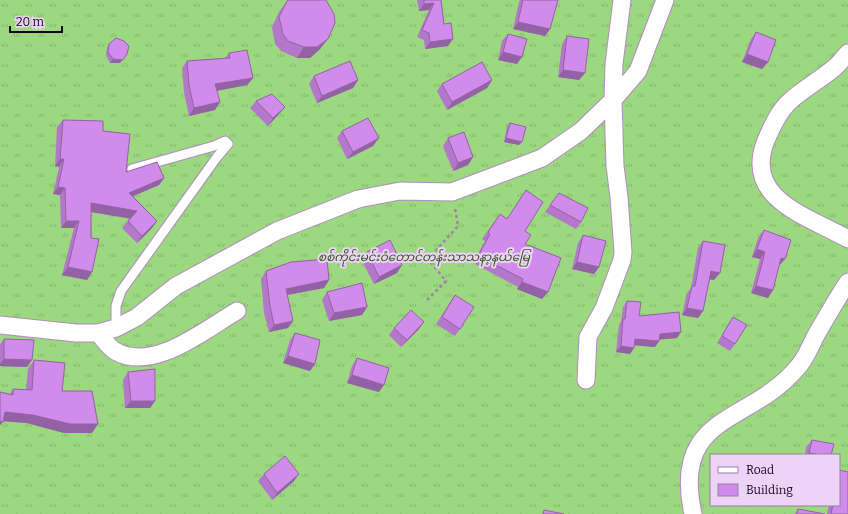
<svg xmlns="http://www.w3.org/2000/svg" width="848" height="514" viewBox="0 0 848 514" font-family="Bitter,'Noto Sans Myanmar',serif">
<defs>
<pattern id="grass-tufts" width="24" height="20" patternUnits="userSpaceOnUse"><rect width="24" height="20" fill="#9bd87f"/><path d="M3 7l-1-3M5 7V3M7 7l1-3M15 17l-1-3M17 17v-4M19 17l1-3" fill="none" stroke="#85b86d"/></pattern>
</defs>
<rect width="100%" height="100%" fill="#eed3f9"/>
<path fill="url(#grass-tufts)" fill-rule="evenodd" d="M0 0H848V514H0ZM711 455H839V505H711Z"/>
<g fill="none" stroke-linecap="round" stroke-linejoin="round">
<defs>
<path id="service" d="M116 328V306L121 291 217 157 228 144 225 141 214 146 132 169"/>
<path id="minor" d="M848 53C843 58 839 64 834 68 820 80 803 89 790 101 778 112 771 128 765 143 744 200 810 217 848 239
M0 325 76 333H98L116 328 137 317 176 286 277 231 358 199 400 191 452 192 542 158 581 131 613 100 638 71 665 0
M98 333C103 338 108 347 115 351 153 373 204 330 237 311
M586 380 588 337 604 308 622 260 623 252 619 197 615 166 613 100 614 64 622 0
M693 514C671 413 749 425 797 368 805 360 810 347 815 337 826 318 836 300 848 282"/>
</defs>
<use href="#service" stroke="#b489c4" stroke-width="11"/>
<use href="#minor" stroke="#b489c4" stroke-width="19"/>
<path stroke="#9c86a5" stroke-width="2.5" stroke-dasharray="3 3" stroke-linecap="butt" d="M427 300 446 281 428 259 458 226 455 208"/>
<use href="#service" stroke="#fff" stroke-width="9"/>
<use href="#minor" stroke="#fff" stroke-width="17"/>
</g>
<path fill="#b478ca" d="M417 0H441L444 24 448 46 425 49 424 40 417 37 429 10 419 11Z
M520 0H556L550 29 545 36 513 29 519 2Z
M287 1 320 49 310 58H297L281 51 275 44 272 27 279 12Z
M756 32 768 62 762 69 742 62 751 39Z
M508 34 517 64 498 60 502 41Z
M567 36 585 73 579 80 558 77 562 44Z
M109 44 120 63H110L106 55 107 48Z
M229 53 253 78 247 85 217 91 215 110 189 116 184 92 182 68 187 61 225 58Z
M314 76 358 80 353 88 317 103 309 84Z
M492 80 487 88 447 110 437 91 442 84Z
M256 101 285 107 279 114 268 126 250 108Z
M63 120 103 131 126 172 164 178 159 185 133 196 157 221 152 228 137 243 122 228 130 218 91 212 92 272 87 280 62 275 74 228H61L60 195 53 194 59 167 55 166 57 127Z
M510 123 519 145 504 142 507 127Z
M342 131 373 146 347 159 337 138Z
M448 138 473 157 468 165 453 171 443 146Z
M526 190 525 244 548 292 542 299 517 289 518 287 473 263 485 241 482 239 500 214 507 219Z
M559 193 581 222 576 229 545 212Z
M764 230 779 266 773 290 768 298 751 293 760 259 752 257 758 238Z
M583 235 599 267 594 274 572 269 578 243Z
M703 241 714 280 710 279 703 311 698 318 682 315 687 293 691 288 698 248Z
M367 252 397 273 374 284 361 259Z
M266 271 329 280 324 288 288 295V328L269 332 264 313 261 279Z
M327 292 367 307 362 315 329 321 322 300Z
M455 295 460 329 455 336 436 324Z
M627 301 639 316 677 338 659 339V341L655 347 634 345 630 354 616 352 619 325 621 321 623 307Z
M733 317 735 344 730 351 717 343Z
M394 328 419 329 401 347 389 335Z
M295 333 310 371 283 363 290 340Z
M4 339 27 367 0 366V344Z
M357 358 379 392 347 383 352 366Z
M34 360 62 391 92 433H64L27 423 3 421 0 425V392L10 394 13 389 26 390 28 369Z
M128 372 155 401 150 408H125L123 380Z
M812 440 831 455H805L806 447Z
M839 470 848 514H827L829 505H839Z
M264 474 294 481 272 500 258 481Z
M798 509 825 514H795Z"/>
<path fill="#9262a4" d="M434 3 429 10 419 11 424 4Z
M518 22 550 29 545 36 513 29Z
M328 39 320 49 310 58H297L304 47Z
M453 39 448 46 425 49 430 42Z
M503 52 522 57 517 64 498 60Z
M127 54 120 63H110L113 59Z
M747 54 768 62 762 69 742 62Z
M563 70 585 73 579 80 558 77Z
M253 78 247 85 210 92 215 84Z
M358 80 353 88 317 103 322 96Z
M492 80 487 88 447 110 452 102Z
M220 102 215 110 189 116 194 108Z
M285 107 279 114 268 126 273 118Z
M379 138 373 146 347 159 353 152Z
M506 138 522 142 519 145 504 142Z
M473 157 468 165 453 171 458 163Z
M60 159H64L59 167 55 166Z
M164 178 159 185 124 200 129 193Z
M58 187 65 188 60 195 53 194Z
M91 203 137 211 132 219 85 211Z
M66 221H79L74 228H61Z
M157 221 152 228 137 243 142 236Z
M757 249 765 252 760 259 752 257Z
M781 258 785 259 779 266Z
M577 262 599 267 594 274 572 269Z
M402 265 397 273 374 284 379 277Z
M68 267 92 272 87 280 62 275Z
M711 271 720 273 714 280 706 279Z
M329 280 324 288 281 296 286 289Z
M522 282 548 292 542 299 517 289Z
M756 286 773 290 768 298 751 293Z
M367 307 362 315 329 321 334 313Z
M687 308 703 311 698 318 682 315Z
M293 321 288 328 269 332 274 325Z
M424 322 419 329 401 347 407 340Z
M681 332 677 338 656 340 660 334Z
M635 339 659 341 655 347 631 345Z
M621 346 634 348 630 354 616 352Z
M288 356 315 364 310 371 283 363Z
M4 359 32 360 27 367 0 366V364Z
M352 375 384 385 379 392 347 383Z
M131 401H155L150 408H125Z
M5 412 33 415 98 424 92 433H64L27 423 0 421Z
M0 421 3 422 0 425Z
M809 453 816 454 815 455H808Z
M299 474 294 481 272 500 277 493Z"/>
<path fill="#d18ceb" stroke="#9262a4" d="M288 0H326L334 14 335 23 328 39 317 47H304L288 41 283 34 279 17 287 1Z
M424 0H441L444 24 451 23 453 39 430 42 429 33 422 30 434 3 424 4Z
M523 0H558L550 29 518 22Z
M756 32 776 40 768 62 747 54Z
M508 34 527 39 522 57 503 52Z
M567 36 589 39 585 73 563 70Z
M116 38 124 41 129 46 127 54 123 60 113 59 108 52 109 44Z
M247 50 253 78 215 84 220 102 194 108 189 85 187 61 230 58 229 53Z
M350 61 358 80 322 96 314 76Z
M482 62 492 80 452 102 442 84Z
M272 94 285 107 273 118 256 101Z
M368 118 379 138 353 152 342 131Z
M63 120 103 121V131L130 134 126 172 157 162 164 178 129 193 157 221 142 236 128 221 137 211 91 203V238L99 239 92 272 68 267 79 221H66L65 188 58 187 64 159H60Z
M510 123 526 127 522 142 506 138Z
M464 132 473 157 458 163 448 138Z
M526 190 543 202 525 231 531 235 525 244 561 258 548 292 522 282 523 279 478 256 490 234 488 232 500 214 507 219Z
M559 193 588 208 581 222 550 205Z
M764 230 791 240 785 259 781 258 773 290 756 286 765 252 757 249Z
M583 235 606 241 599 267 577 262Z
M390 240 402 265 379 277 367 252Z
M703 241 725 245 720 273 711 271 703 311 687 308 692 286H695Z
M327 259 329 280 286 289 293 321 274 325 270 306 266 271 291 262Z
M362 283 367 307 334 313 327 292Z
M455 295 474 307 460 329 442 317Z
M627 301 641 302 639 316 679 312 681 332 660 334 659 341 635 339 634 348 621 346 623 319H625Z
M411 310 424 322 407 340 394 328Z
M733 317 747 325 735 344 722 336Z
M295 333 320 340 315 364 288 356Z
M4 339 34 340 32 360 4 359Z
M357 358 389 368 384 385 352 375Z
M34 360 65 363 62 391H92L98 424H70L33 415 5 412 3 422 0 421V392L13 395V389L32 390Z
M155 369V401H131L128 372Z
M812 440 834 444 831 455H815L816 454 809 453Z
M285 456 299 474 277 493 264 474Z
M839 470 848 472V514H831L833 505H839Z
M798 509 825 514H797Z
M544 510 564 514H543Z"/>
<g text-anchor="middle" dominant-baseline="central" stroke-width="4" stroke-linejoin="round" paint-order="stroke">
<g font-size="12" font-style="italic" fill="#2e5a15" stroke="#eed3f9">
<text x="424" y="257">စစ်ကိုင်းမင်းဝံတောင်တန်းသာသနာ့နယ်မြေ</text>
</g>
</g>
<rect x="710" y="454" width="130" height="52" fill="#eed3f9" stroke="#96819f"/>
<rect x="718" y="467" width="20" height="6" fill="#ffffff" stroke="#96819f"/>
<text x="746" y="474" font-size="12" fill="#130519">Road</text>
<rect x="718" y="484" width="20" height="12" fill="#d18ceb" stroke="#96819f"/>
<text x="746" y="494" font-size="12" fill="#130519">Building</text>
<path d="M10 26v6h52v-6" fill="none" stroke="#130519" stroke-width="2"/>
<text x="16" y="26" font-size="12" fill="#130519" stroke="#eed3f9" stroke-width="3" paint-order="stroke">20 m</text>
</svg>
